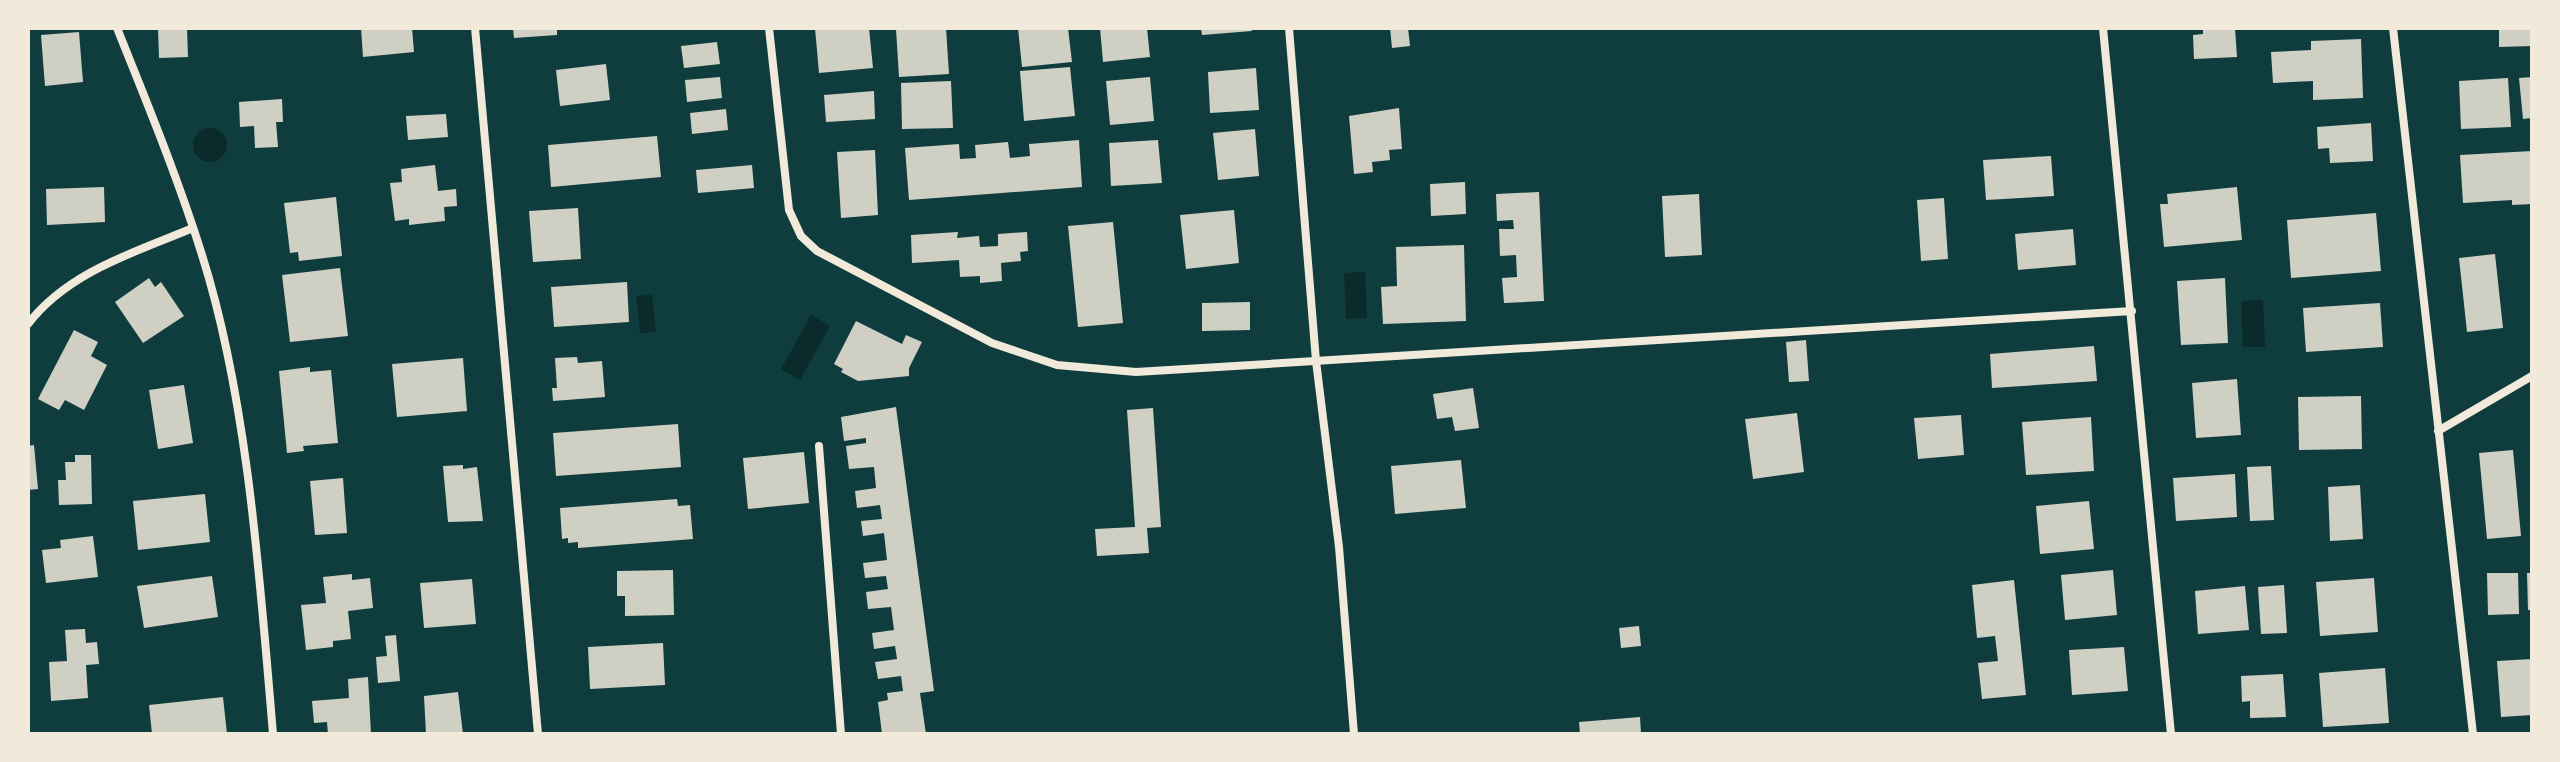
<svg xmlns="http://www.w3.org/2000/svg" width="2560" height="762" viewBox="0 0 2560 762" font-family="Karla,sans-serif">
<rect width="100%" height="100%" fill="#0f3d3e"/>
<path fill="#0a2a2b" d="M193 145a17 17 0 1 1 34 0a17 17 0 1 1-34 0Z
M1365 272 1367 318 1346 319 1344 273Z
M652 295 656 332 640 333 636 296Z
M2263 300 2265 347H2243L2241 301Z
M811 315 830 326 800 380 781 369Z"/>
<path fill="#cfcfc3" d="M158 28H187L188 57 159 58Z
M361 28H412L414 52 363 57Z
M513 28H557V35L514 38Z
M815 28H869L873 68 819 73Z
M946 28 949 74 899 77 896 29Z
M1018 28H1068L1072 62 1022 67Z
M1100 28H1147L1150 57 1103 62Z
M1201 28H1252V31L1202 35Z
M1390 28H1408L1410 46 1392 48Z
M2203 28H2235L2237 57 2194 59 2193 35 2203 34Z
M2499 28H2532V46L2499 47Z
M79 32 83 82 45 86 41 35Z
M2361 39 2363 98 2313 100V81L2273 83 2271 52 2311 50V41Z
M717 42 720 64 684 68 681 46Z
M606 64 610 100 560 106 556 70Z
M1070 67 1075 116 1024 121 1020 71Z
M1256 68 1259 110 1210 113 1208 72Z
M720 77 722 98 687 102 685 80Z
M1150 77 1154 121 1110 125 1106 81Z
M2532 77V118L2523 119 2519 78Z
M2508 78 2511 127 2461 129 2459 81Z
M951 81 953 128 902 129 901 83Z
M874 91 875 119 826 122 824 95Z
M282 99 283 122H276L278 147 255 148 254 126 240 127 239 102Z
M1399 108 1402 149 1389 150 1390 160 1372 162 1373 172 1354 174 1349 116Z
M726 109 728 130 692 134 690 113Z
M446 114 448 137 408 140 406 116Z
M2371 123 2373 161 2330 163 2329 148 2318 149 2317 127Z
M1255 129 1259 176 1218 180 1213 133Z
M657 136 661 177 551 187 548 145Z
M1079 140 1082 187 909 200 905 148 959 144 960 159 976 158 975 145 1008 142 1010 158 1030 156 1029 144Z
M1158 140 1162 183 1111 186 1109 143Z
M875 150 878 215 841 218 837 152Z
M2532 151V204L2512 205V200L2463 203 2460 155Z
M2051 156 2054 196 1986 200 1983 160Z
M435 165 438 191 456 189 457 206 444 207 445 221 409 225V219L395 221 390 183 402 182 401 169Z
M752 165 754 188 698 193 696 170Z
M1465 182 1466 214 1431 216 1430 184Z
M104 187 105 222 47 225 46 189Z
M2237 187 2242 240 2164 247 2160 204H2168L2167 194Z
M1539 192 1544 301 1504 303 1502 278 1517 277 1516 255 1500 256 1499 229H1514L1513 220 1497 221 1496 194Z
M1699 194 1702 255 1665 257 1662 196Z
M336 197 342 256 299 261 298 252 290 253 284 203Z
M1944 198 1948 259 1921 261 1917 200Z
M578 208 581 259 533 262 529 211Z
M1234 210 1239 263 1186 269 1180 215Z
M2376 213 2381 271 2291 278 2287 220Z
M1113 222 1123 323 1078 327 1068 226Z
M2073 229 2076 265 2018 270 2015 234Z
M958 232 957 238 979 236 980 247 998 246V234L1027 232 1028 251 1020 252 1021 261 1001 263 1002 281 980 283V276L960 277 959 260 912 263 911 235Z
M1464 245 1466 321 1383 324 1381 287 1397 286 1396 247Z
M2495 254 2503 328 2467 332 2459 258Z
M340 268 348 336 290 342 282 275Z
M149 278 155 287 161 282 184 316 143 343 115 302Z
M2225 278 2228 343 2181 345 2177 281Z
M627 282 629 322 554 327 551 287Z
M1250 302V330L1202 331V303Z
M2380 303 2383 347 2306 352 2303 308Z
M856 321 902 344 906 335 922 342 909 368V376L858 381 841 372 843 369 834 364Z
M74 330 98 342 91 356 107 365 84 410 65 400 59 410 38 399Z
M1806 340 1809 381 1789 382 1786 342Z
M2094 346 2097 381 1992 388 1990 354Z
M577 357 578 363 602 361 605 397 553 401 552 388H557L555 358Z
M463 358 467 411 397 417 392 364Z
M310 367V372L331 370 338 443 303 446 304 451 287 453 279 371Z
M2237 379 2241 435 2196 438 2192 383Z
M184 385 193 443 158 449 149 390Z
M1473 388 1479 428 1455 431 1452 417 1437 419 1433 394Z
M2361 396 2362 449 2299 450 2298 397Z
M896 407 934 691 920 693 926 734H882L878 702 888 700 887 693 903 691 901 676 878 679 875 662 897 659 895 646 874 649 872 633 894 630 891 607 868 609 866 592 888 589 886 576 865 578 863 563 887 560 884 533 863 536 861 521 882 519 880 505 857 508 855 491 876 488 874 467 849 469 846 446 866 443V438L844 441 841 417Z
M1153 408 1161 527 1147 528 1149 553 1097 556 1095 529 1135 527 1127 410Z
M1797 413 1804 472 1753 479 1745 419Z
M1961 415 1964 455 1918 459 1914 418Z
M2091 417 2094 471 2026 475 2022 422Z
M678 424 681 467 556 476 553 433Z
M34 445 38 489 28 490V446Z
M2513 450 2521 536 2487 539 2479 453Z
M804 452 809 503 748 509 743 458Z
M75 455H91L92 504 59 505 58 480H66L65 462H75Z
M1461 460 1466 508 1395 514 1391 466Z
M463 465V469L477 467 483 521 448 522 443 466Z
M2271 466 2274 520 2250 521 2247 467Z
M2235 474 2237 517 2176 521 2173 478Z
M343 478 347 533 315 535 310 481Z
M2360 485 2363 539 2330 541 2328 487Z
M205 494 210 542 138 550 133 501Z
M677 499 678 506 690 505 693 539 578 548V542L568 543V538L562 539 560 508Z
M2089 501 2094 549 2040 554 2036 506Z
M93 536 98 577 46 583 42 550 61 548 60 540Z
M673 570 674 615 625 616V596H617V571Z
M2113 570 2117 615 2065 620 2061 575Z
M2487 573H2518L2519 614 2488 615Z
M2527 573H2532V610H2528Z
M352 574V580L370 578 373 608 348 611 351 639 333 641V647L306 650 301 605 326 603 323 577Z
M212 576 218 617 144 628 137 586Z
M2374 578 2378 632 2320 636 2316 582Z
M472 579 476 624 424 628 420 583Z
M2014 580 2026 695 1982 699 1978 663 1998 661 1995 636 1977 638 1972 585Z
M2284 585 2287 633 2261 634 2258 587Z
M2245 586 2249 630 2198 634 2195 591Z
M1639 626 1641 646 1621 648 1619 628Z
M85 629 86 643 97 642 99 664 86 665 88 698 51 701 49 662 67 661 65 630Z
M396 635 400 681 378 683 376 657 387 656 385 636Z
M663 643 665 685 590 689 588 647Z
M2124 647 2128 691 2072 695 2069 650Z
M2532 659V715L2501 717 2497 661Z
M2385 668 2389 723 2323 727 2319 673Z
M2283 674 2286 717 2250 718V701L2242 702 2241 676Z
M368 677 371 734H328L327 722 314 723 312 701 349 698 348 679Z
M458 692 463 734H426L424 696Z
M223 697 227 734H152L149 705Z
M1640 717 1641 734H1580L1579 722Z"/>
<g fill="none" stroke-linecap="round" stroke-linejoin="round">
<path stroke="#f1e9da" stroke-width="8" d="M117 28C147 103 178 178 202 255 248 400 260 582 273 734
M475 28 538 734
M769 28 789 210 801 236 817 251 992 343 1057 365 1136 372 2132 311
M1289 28 1316 361 1339 547 1354 734
M2103 28 2171 734
M2393 28 2473 734
M28 324C68 272 135 252 193 228
M2438 431 2532 376
M819 446 841 734"/>
</g>
<rect width="2560" height="762" fill="none" stroke="#f1e9da" stroke-width="60"/>
</svg>
